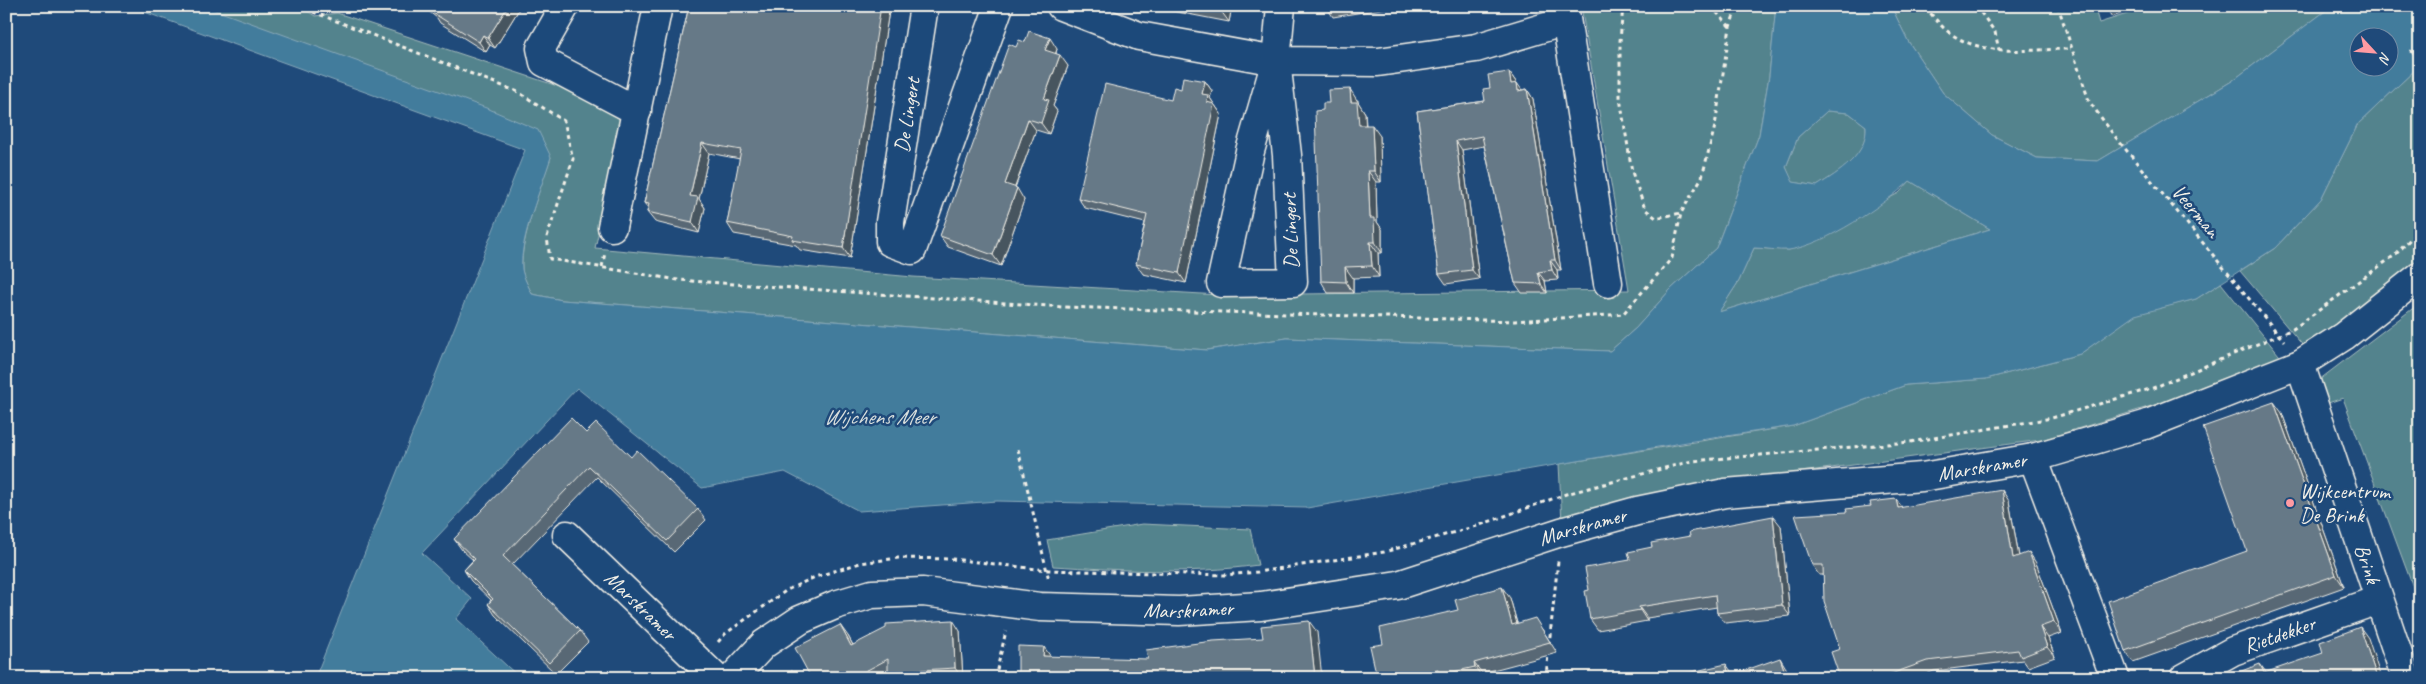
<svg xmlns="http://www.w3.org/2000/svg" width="2426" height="684" viewBox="0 0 2426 684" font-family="Caveat,sans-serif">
<rect width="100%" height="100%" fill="#1f4a7a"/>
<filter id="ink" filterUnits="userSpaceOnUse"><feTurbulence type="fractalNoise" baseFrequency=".02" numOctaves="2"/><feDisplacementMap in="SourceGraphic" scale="10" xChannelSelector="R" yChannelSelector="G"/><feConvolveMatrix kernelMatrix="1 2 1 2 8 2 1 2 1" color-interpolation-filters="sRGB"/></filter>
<g filter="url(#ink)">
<path fill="#53838d" stroke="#a4baba" d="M197 6H300L315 16 337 13 627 109 595 248 913 277 1219 295 1629 290 1581 6H1776L1769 76 1759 135 1716 248 1670 290 1636 328 1610 351 1287 338 1207 350 562 300 532 294C529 287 523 277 522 269 520 239 541 187 551 157Z
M1891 6H2094L2099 23 2152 6H2332L2232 81 2098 161 2037 158 1992 135 1943 93 1908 41Z
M2420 65V259L2380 296 2305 348 2240 271 2275 248 2321 199 2358 124Z
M1827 111 1849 113 1866 126C1868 156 1839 172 1817 186L1792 182 1786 167 1798 137Z
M1910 181 1990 229 1719 312 1739 281 1754 248 1789 250 1899 193Z
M2221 283 2283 360 2213 387 2041 440 1703 485 1562 523 1559 464 1793 426 1906 385 1986 379 2080 354 2135 314 2196 299Z
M2420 303V606L2343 398 2322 405 2315 383Z
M1142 524 1250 529 1258 565C1190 575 1121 570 1053 566L1047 540Z"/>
<path fill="#427b9c" stroke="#89aaba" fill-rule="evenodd" d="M128 6H204L489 109 538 130 551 157C542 187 519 239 522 269 523 277 529 287 532 294L562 300 1207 350 1287 338 1610 351 1636 328 1670 290 1716 248 1759 135 1769 76 1776 6H1891L1908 41 1943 93 1992 135 2037 158 2098 161 2232 81 2332 6H2420V65L2358 124 2321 199 2275 248 2196 299 2135 315 2080 354 1986 379 1906 385 1793 426 1687 442 1307 508 997 501 859 511 785 472 702 488 577 388 422 553 472 599 456 619 520 678H315L525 150ZM2358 38H2388V68H2358ZM1827 111 1849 113 1866 126C1868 155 1839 172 1817 186L1793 182 1786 167 1798 137ZM1910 181 1990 229 1719 312 1739 281 1754 248C1765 248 1778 251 1789 250 1825 245 1884 205 1910 181Z"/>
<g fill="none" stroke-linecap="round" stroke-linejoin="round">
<defs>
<g id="minor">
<path d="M565 6 541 48 544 62 637 111"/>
<path d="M924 6 890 222V242L912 250 999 6"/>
<path d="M1061 6 1139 36 1276 61 1378 62 1476 48 1566 21"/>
<path d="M1564 6 1608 283"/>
<path d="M1276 61 1287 155 1293 282 1221 283 1250 151Z"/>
<path d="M1276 61 1281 6"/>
<path d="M612 227 658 6"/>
<path id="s1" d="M2300 364 2406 678"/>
<path d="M2033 458 2115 678"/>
<path id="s2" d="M567 535 716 678"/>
<path id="s3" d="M732 678 764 644 800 620 835 605 872 594 923 592 1040 607 1179 611 1261 606 1398 585 1561 532 1637 511 1725 493 1922 477 2033 458 2145 425 2300 364 2344 336 2420 276"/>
<path id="s4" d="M2184 678 2233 651 2378 600"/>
</g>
</defs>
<use href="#minor" stroke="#f4f1e8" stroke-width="31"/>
<path stroke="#f4f1e8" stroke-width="3" stroke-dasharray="4 4" stroke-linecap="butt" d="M298 6 518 92 564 121 573 159 547 237 550 259 678 280 1063 307 1515 321 1623 314 1672 258 1681 213 1702 177 1715 126 1730 27 1737 6
M1623 6 1620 41V98L1632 172 1645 209 1656 218 1681 213
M1711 6 1730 27
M1927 6C1929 13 1934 17 1938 22 1971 60 2027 49 2071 49
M1976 6 1995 32 1999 50
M2058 6 2089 101 2113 134 2284 341
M2410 51 2420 55
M602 267 605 253
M1018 449 1049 580
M718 642 725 634 787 590 815 577 860 563 898 558 952 559 1046 570 1224 575 1258 572 1384 552 1477 526 1566 494 1692 461 1910 442 2052 418 2153 388 2293 329 2395 255 2420 229
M1549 645 1558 561
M995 678 1006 631
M1546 678 1548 653"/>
<use href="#minor" stroke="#1f4a7a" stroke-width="28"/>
</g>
<path fill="#586874" stroke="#f4f1e8" d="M422 6H521L495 48 490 45 486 52 440 23 437 18Z
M689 6 889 11 850 258 800 250 796 245 734 234 727 223 740 159 709 153 699 199 705 208 699 233 655 222 647 212 648 208 644 203Z
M1153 6H1232L1229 22 1162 9Z
M1326 6H1399L1333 17Z
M2106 6H2140V7L2112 17 2108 11Z
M1025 42 1057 49 1056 53 1068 66 1053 106 1057 111 1049 134 1036 130 1015 188 1024 200 1001 266 948 247 940 236Z
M1509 72 1516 82V84L1522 90 1527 89 1533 99 1561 270H1557L1558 280 1545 281 1547 293H1522L1515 283 1484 146 1462 150 1479 279 1446 284 1439 274 1417 111 1485 101 1490 88Z
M1205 81 1212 91 1210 98 1221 114 1186 283 1143 274 1136 264 1145 223 1085 208 1078 198 1171 100 1181 89Z
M1358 100V102L1365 113 1366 125 1380 136 1381 182H1376L1377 222 1382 229V253H1378L1379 277 1353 278V293H1328L1321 281 1323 110 1329 103Z
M2282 413 2344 587 2133 662 2125 651 2247 551Z
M586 433 698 509 706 520 674 552 597 477 512 565 580 631 588 642 556 674 495 615 488 604 491 600 471 581 464 570 473 560 462 550 454 539Z
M1896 499 1902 508 2009 501 2019 556 2036 563 2062 633 2048 638 2055 657 2028 667 2023 660 1934 671 1916 678H1840V649L1823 575H1819L1812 565 1847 512 1871 506Z
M1781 526 1790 616 1725 623 1717 613V607L1647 618V621L1598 630 1590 619 1589 590 1630 560Z
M1510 598 1517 623 1542 629 1557 653 1482 673V678H1379L1376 673 1383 644Z
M960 631 963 678H892L889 674 881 678H794L810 676 848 636 853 645Z"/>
<path fill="#47555e" stroke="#f4f1e8" d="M508 6H521L495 48 488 38Z
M879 6H886L889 11 850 258 843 248Z
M1222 6H1232L1229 22 1221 11Z
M483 35 490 45 486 52 479 42Z
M1050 38 1057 49 1053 61 1045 50Z
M1060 55 1068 66 1053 106 1057 111 1049 134 1041 123 1044 99Z
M1509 72 1516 82 1518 94 1511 84Z
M1205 81 1212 91 1210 98 1221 114 1186 283 1179 273 1207 102 1202 94Z
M1517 83 1524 93 1518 91Z
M1350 89 1365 113 1366 136 1359 125 1351 102Z
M1527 89 1533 99 1561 270 1555 260Z
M1028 119 1036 130 1012 195 1005 184Z
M1372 125 1380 136 1381 182 1374 171Z
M1456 141 1462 150 1479 279 1472 270Z
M702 143 709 153 699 199 705 208 699 233 692 222 690 196Z
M1368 171 1376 182 1377 222 1382 229V253L1375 242 1370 218Z
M1017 188 1024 200 1001 266 993 255Z
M1370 242 1378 253 1379 277 1372 266Z
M1550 260 1557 270 1558 280 1552 270Z
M1345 267 1353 278V293L1346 282Z
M1538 272 1545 281 1547 293 1541 284Z
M2274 402 2282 413 2344 587 2336 575Z
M2002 490 2009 501 2021 568 2013 558Z
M1896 499 1904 510 1898 508Z
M1773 516 1781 526 1790 616 1782 605Z
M2029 552 2036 563 2062 633 2054 622Z
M1502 587 1510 598 1520 635 1512 625Z
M1639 607 1647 618V621L1640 610Z
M953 620 960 631 963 678H962L955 668Z
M1309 621 1317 632 1322 678H1315Z
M840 625 848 636 859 657 851 646Z
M2040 627 2048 638 2055 657 2047 647Z
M2360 627 2368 638 2381 678H2377Z
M1044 647 1051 657 1043 656Z
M1780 658 1786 668 1790 678H1787Z
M1474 663 1482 673 1483 678 1475 667Z
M1726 664 1733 674 1734 678 1729 676Z
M2260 664 2268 675 2264 673Z"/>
<path fill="#667987" stroke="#f4f1e8" d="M428 6H508L488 38 483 35 479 42 433 13 434 11Z
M689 6H881L843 248 792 240 793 236 727 223 741 150 702 143 690 196 698 197 692 222 647 212 649 204 644 203Z
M1197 6H1222L1221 11Z
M2106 6H2122L2108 11Z
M1029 31 1050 38 1045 50 1060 55 1044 99 1049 100 1041 123 1028 119 1005 184 1017 188 993 255 940 236 1009 44 1016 47 1019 40 1025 42Z
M1509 72 1511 84 1517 83 1518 91 1527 89 1555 260H1550L1552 270 1538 272 1541 284 1515 283 1482 136 1456 141 1472 270 1439 274 1417 111 1485 101 1483 89 1490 88 1488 75Z
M1183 77 1205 81 1202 94 1208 95 1207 102 1214 104 1179 273 1136 264 1147 215 1078 198 1105 84 1171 100 1174 87 1181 89Z
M1350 89 1351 102H1357L1359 125H1372L1374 171H1368L1370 218H1374L1375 242H1370L1372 266 1345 267 1346 282 1321 281 1315 111 1323 110V103H1329L1328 90Z
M2274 402 2336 575 2125 651 2108 601 2247 551 2203 427Z
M571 418 586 433 596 423 631 457 637 450 698 509 667 541 589 466 503 556 580 631 549 663 488 604 493 599 464 570 475 559 454 539Z
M2002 490 2013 558 2029 552 2054 622 2040 627 2047 647 2021 657 2018 650 1927 661 1880 678H1840L1831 652 1840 649 1824 601 1823 565H1812L1795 515 1847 512 1846 509 1871 506 1870 502 1896 499 1898 508Z
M1773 516 1782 605 1717 613 1715 595 1639 607 1640 610 1590 619 1585 591 1589 590 1585 568 1630 560 1628 552 1652 547 1651 543 1690 536 1689 532Z
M1502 587 1512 625 1535 618 1550 642 1474 663 1475 667 1440 675 1438 670 1407 678H1391L1390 670 1376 673 1370 646 1383 644 1380 628 1458 610 1455 600Z
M953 620 955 668 888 672V659L860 674 811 676 816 678H794L791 671 810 676 795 648 840 625 851 646 886 628V624Z
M1309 621 1315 678H1018V646L1044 647 1043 656 1148 659 1146 650 1213 641 1263 638 1261 626Z
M2360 627 2377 678H2223L2260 664 2264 673 2323 653 2320 642Z
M1780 658 1787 678H1666L1726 664 1729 676Z"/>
</g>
<circle fill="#ff9aa2" stroke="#1f4a7a" stroke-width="2" cx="2290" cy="503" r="5"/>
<g text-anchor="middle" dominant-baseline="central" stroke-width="5" stroke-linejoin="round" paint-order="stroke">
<g font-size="21" fill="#f4f1e8" stroke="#1f4a7a">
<text transform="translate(907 115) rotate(-81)">De Lingert</text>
<text transform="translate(2196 211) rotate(50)">Veerman</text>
<text transform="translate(1290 231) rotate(-92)">De Lingert</text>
<text stroke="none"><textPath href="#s3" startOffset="1294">Marskramer</textPath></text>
<text stroke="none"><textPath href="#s3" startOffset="889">Marskramer</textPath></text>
<text stroke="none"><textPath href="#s1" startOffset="211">Brink</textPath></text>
<text stroke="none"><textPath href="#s2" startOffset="102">Marskramer</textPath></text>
<text stroke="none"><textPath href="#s3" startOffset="484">Marskramer</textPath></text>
<text stroke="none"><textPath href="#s4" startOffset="105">Rietdekker</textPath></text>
</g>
<g font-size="21" fill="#f4f1e8" stroke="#1f4a7a" text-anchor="start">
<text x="2300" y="491">Wijkcentrum<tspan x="2300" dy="24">De Brink</tspan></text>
</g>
<g font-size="22" font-style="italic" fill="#d9dfdd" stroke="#1f4a7a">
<text x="879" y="417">Wijchens Meer</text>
</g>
</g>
<rect width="2426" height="684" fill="none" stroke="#1f4a7a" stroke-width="25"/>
<rect x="12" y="12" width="2401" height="659" fill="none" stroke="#f4f1e8" stroke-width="2" filter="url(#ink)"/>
<g transform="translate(2374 52) rotate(116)"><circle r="24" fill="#1f4a7a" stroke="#748da6"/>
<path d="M0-4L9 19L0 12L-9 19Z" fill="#ff9aa2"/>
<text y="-8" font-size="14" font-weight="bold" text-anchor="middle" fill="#f4f1e8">N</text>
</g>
</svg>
